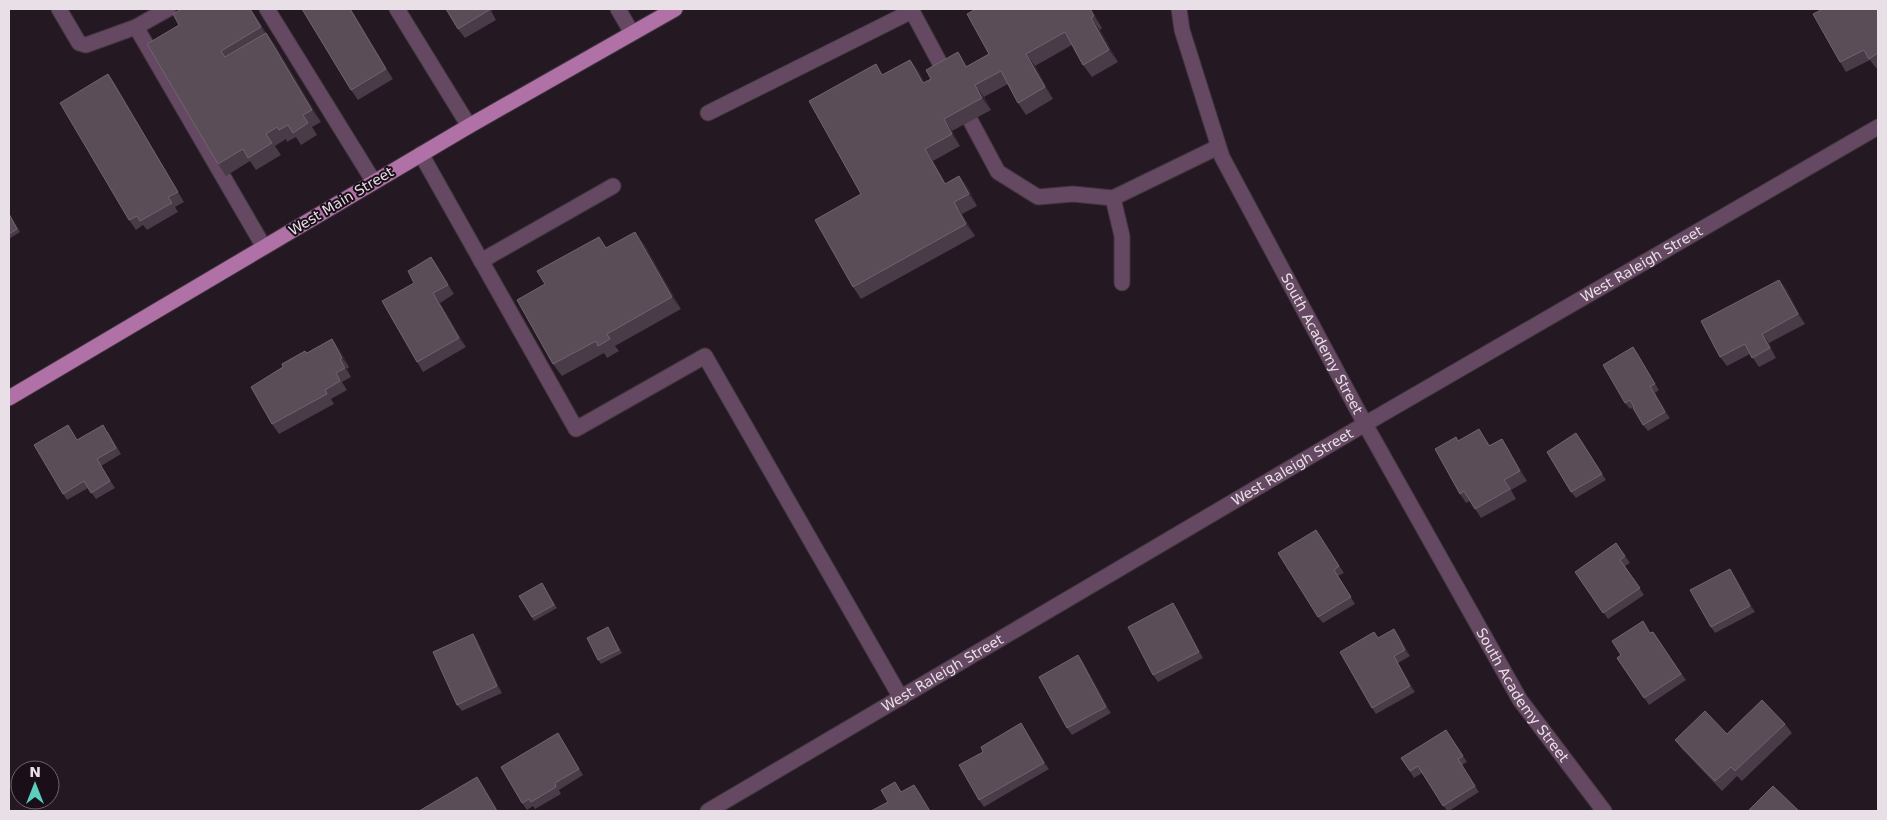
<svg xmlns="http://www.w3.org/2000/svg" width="1887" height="820" viewBox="0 0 1887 820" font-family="'DejaVu Sans',sans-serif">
<rect width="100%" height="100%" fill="#241822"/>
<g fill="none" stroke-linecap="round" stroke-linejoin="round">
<g stroke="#40343e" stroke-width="17">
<g id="minor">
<path d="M59 9 79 43 86 45 136 27"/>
<path d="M168 9 136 27 264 247"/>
<path d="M267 9 374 182"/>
<path d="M397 9 469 126"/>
<path d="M618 9 632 33"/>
<path id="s1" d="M1179 9 1182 30 1222 157 1365 424 1520 700 1604 811"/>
<path d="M961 103 998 172 1038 197 1073 194 1113 198 1122 236V283"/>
<path d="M708 113 912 11 949 80"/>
<path d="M421 154 576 429 705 356 901 698"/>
<path d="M1113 198 1218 147"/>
<path d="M481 261 613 186"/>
<path id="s2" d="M708 811 1365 424 1878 127"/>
</g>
</g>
<g stroke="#40343e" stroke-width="17">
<path id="major" d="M9 398 469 126 675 9"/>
</g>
<use href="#minor" stroke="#654861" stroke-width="15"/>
<use href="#major" stroke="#af71a6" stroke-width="15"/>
</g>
<path fill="#493b47" d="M251 9 266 33 275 45 321 122 312 127 317 135 301 145 296 137 287 142 286 139 275 146 281 155 256 170 250 161 226 176 218 164 179 25Z
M302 9H351L393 79 358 100 351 90Z
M446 9H495L491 11 496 20 465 38 458 29Z
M976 9H1091L1102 28 1100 30 1118 62 1092 77 1083 65 1072 45 1035 66 1053 99 1026 115 1018 103 1008 84 984 97 991 110 952 131 960 146 933 161 946 184 959 176 968 188 977 206 962 214 975 236 861 299 853 287 861 194 884 75 910 60 919 72 924 83 967 66 989 54Z
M1878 9V67L1876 68 1870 60 1846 72 1840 62Z
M108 74 115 84 184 202 175 207 178 212 147 230 143 225 136 230 129 220Z
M9 213 20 232 9 239Z
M644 244 681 309 615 346 619 351 607 358 604 353 562 376 553 364 607 247Z
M431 257 438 267 454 294 440 303 466 347 423 372 417 362 414 283Z
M1779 280 1786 289 1805 324 1769 343 1776 358 1759 367 1750 354 1727 366 1720 357Z
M332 339 339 349 349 367 347 369 351 377 342 382 347 390 331 399 334 404 279 434 272 424 307 353Z
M1633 347 1659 390 1655 393 1670 418 1648 431 1643 425 1634 407 1630 409 1625 403Z
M72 432 77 440 108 432 121 454 101 466 115 488 96 499 88 488 67 500 63 494Z
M1486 439 1490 445 1502 439 1508 448 1527 481 1511 490 1516 499 1481 518 1470 501 1466 503 1460 494 1458 441Z
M1581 440 1606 480 1576 498 1571 492Z
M1316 530 1344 573 1338 576 1355 604 1323 623 1318 617Z
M1616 543 1630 563 1625 566 1644 595 1608 619 1575 572Z
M1734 575 1755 612 1715 633 1711 627Z
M544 586 557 608 534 621 519 596Z
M1173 603 1178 610 1203 658 1158 682 1153 675Z
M1394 629 1399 636 1410 656 1398 663 1415 692 1376 714 1372 708 1374 632 1378 638Z
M610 630 622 653 601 664 598 660Z
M1653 632 1686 680 1649 705 1617 658Z
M473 634 477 640 502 693 462 711 457 705Z
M1078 655 1083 662 1111 713 1072 735 1067 728Z
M1021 723 1049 769 984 807 979 800 983 752Z
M1785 724 1792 733 1742 781 1737 776 1722 791 1682 749 1675 740 1727 734Z
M1446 730 1467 762 1462 765 1479 792 1449 811H1447L1422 773 1414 778 1401 758Z
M562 740 583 775 559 790 561 794 535 809 533 806 527 810 522 803Z"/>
<path fill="#332631" d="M250 9H251L269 39 261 27Z
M350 9H351L393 79 386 69Z
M1090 9H1091L1102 28 1094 16Z
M1091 18 1100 30 1118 62 1109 50Z
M266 33 275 45 321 122 312 110Z
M958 52 966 64 974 79 966 67Z
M1026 54 1035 66 1053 99 1045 87Z
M910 60 919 72 932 95 923 83Z
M108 74 115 84 184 202 178 192Z
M975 85 984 97 991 110 982 98Z
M944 119 952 131 960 146 952 134Z
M925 149 933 161 953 196 945 184Z
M959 176 968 188 977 206 969 194Z
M954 202 962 214 975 236 966 224Z
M635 232 644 244 681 309 672 297Z
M431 257 438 267 454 294 448 285Z
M1779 280 1786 289 1805 324 1798 314Z
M433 293 440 303 466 347 459 338Z
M1762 334 1769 343 1776 358 1770 348Z
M332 339 339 349 349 367 342 358Z
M1633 347 1638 353 1659 390 1655 384Z
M340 359 347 369 351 377 345 368Z
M1650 386 1655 393 1670 418 1665 412Z
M1479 429 1486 439 1495 455 1489 446Z
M1502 439 1508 448 1527 481 1520 471Z
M1730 569 1734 575 1755 612 1750 606Z
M1173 603 1178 610 1203 658 1199 652Z
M1394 629 1399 636 1410 656 1405 650Z
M473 634 477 640 502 693 497 686Z
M1078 655 1083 662 1111 713 1106 707Z
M1394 656 1398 663 1415 692 1410 686Z
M1021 723 1026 730 1049 769 1044 763Z
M477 777 484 787 498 811H497Z
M914 785 919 791 930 811Z"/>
<path fill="#5a4d58" stroke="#71646f" d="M181 9H250L261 27 221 51 225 57 266 33 312 110 303 115 308 123 293 133 288 125 279 130 277 127 266 134 272 143 248 158 243 149 218 164 147 44 179 25 173 14Z
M302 9H350L386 69 351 90Z
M446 9H489V10L458 29Z
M976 9H1090L1094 16 1091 18 1109 50 1083 65 1065 32 1026 54 1045 87 1018 103 1001 71 975 85 982 98 944 119 952 134 925 149 945 184 959 176 969 194 954 202 966 224 853 287 815 220 861 194 809 101 876 64 882 75 910 60 923 83 931 79 926 70 958 52 966 67 989 54 967 14Z
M1823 9H1878V53L1869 59 1864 50 1840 62 1813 14Z
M108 74 178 192 168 197 172 203 140 221 137 216 129 220 60 103Z
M9 214 17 229 9 234Z
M635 232 672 297 607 334 610 339 598 346 596 341 553 364 517 300 545 284 537 271 599 237 606 248Z
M431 257 448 285 433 293 459 338 417 362 382 301 414 283 408 271Z
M1779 280 1798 314 1762 334 1770 348 1752 358 1745 344 1720 357 1701 321Z
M332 339 342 358 340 359 345 368 336 373 340 381 325 390 327 394 272 424 251 387 283 367 282 364 305 351 307 353Z
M1633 347 1655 384 1650 386 1665 412 1643 425 1633 408 1634 407 1630 400 1625 403 1603 365Z
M68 425 77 440 103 425 116 448 97 459 110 481 91 493 84 481 63 494 34 445Z
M1479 429 1489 446 1502 439 1520 471 1504 480 1510 489 1475 509 1464 491 1460 494 1435 449 1456 437 1458 441Z
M1576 433 1602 474 1571 492 1547 452Z
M1316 530 1339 566 1334 570 1351 597 1318 617 1278 553Z
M1616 543 1625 556 1620 560 1640 588 1603 613 1575 572Z
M1730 569 1750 606 1711 627 1690 590Z
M542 583 554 605 532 617 519 596Z
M1173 603 1199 652 1153 675 1128 627Z
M1643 621 1650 633 1653 632 1681 674 1644 698 1617 658 1621 655 1612 641Z
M608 627 619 650 598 660 587 638Z
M1394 629 1405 650 1394 656 1410 686 1372 708 1340 652 1374 632 1378 638Z
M473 634 497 686 457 705 433 652Z
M1078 655 1106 707 1067 728 1039 677Z
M1762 700 1785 724 1735 771 1731 767 1715 781 1675 740 1705 711 1727 734Z
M1021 723 1044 763 979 800 959 765 983 752 981 747Z
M1446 730 1463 756 1458 759 1475 786 1443 806 1418 766 1410 771 1401 758Z
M558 733 579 769 555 783 556 787 531 802 529 799 522 803 501 767Z
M477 777 497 811H419Z
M895 782 901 792 914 785 930 811H871L888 802 881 790Z
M1773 786 1799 811H1748Z"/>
<g text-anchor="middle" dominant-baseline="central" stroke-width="4" stroke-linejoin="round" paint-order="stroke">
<g font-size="14" fill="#e9e0e7" stroke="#1a0f19">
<text transform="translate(341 201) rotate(-31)">West Main Street</text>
<text stroke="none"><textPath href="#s2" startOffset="1082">West Raleigh Street</textPath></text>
<text stroke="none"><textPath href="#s1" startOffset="366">South Academy Street</textPath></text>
<text stroke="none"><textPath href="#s2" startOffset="678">West Raleigh Street</textPath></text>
<text stroke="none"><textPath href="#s2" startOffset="272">West Raleigh Street</textPath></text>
<text stroke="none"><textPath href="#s1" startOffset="771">South Academy Street</textPath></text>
</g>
</g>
<rect width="1887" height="820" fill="none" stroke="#e9e0e7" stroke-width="20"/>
<g transform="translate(35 785)"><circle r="24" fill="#1a0f19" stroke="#6d636b"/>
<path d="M0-4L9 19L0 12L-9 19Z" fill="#5bcebc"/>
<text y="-8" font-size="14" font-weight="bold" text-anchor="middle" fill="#e9e0e7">N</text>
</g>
</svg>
